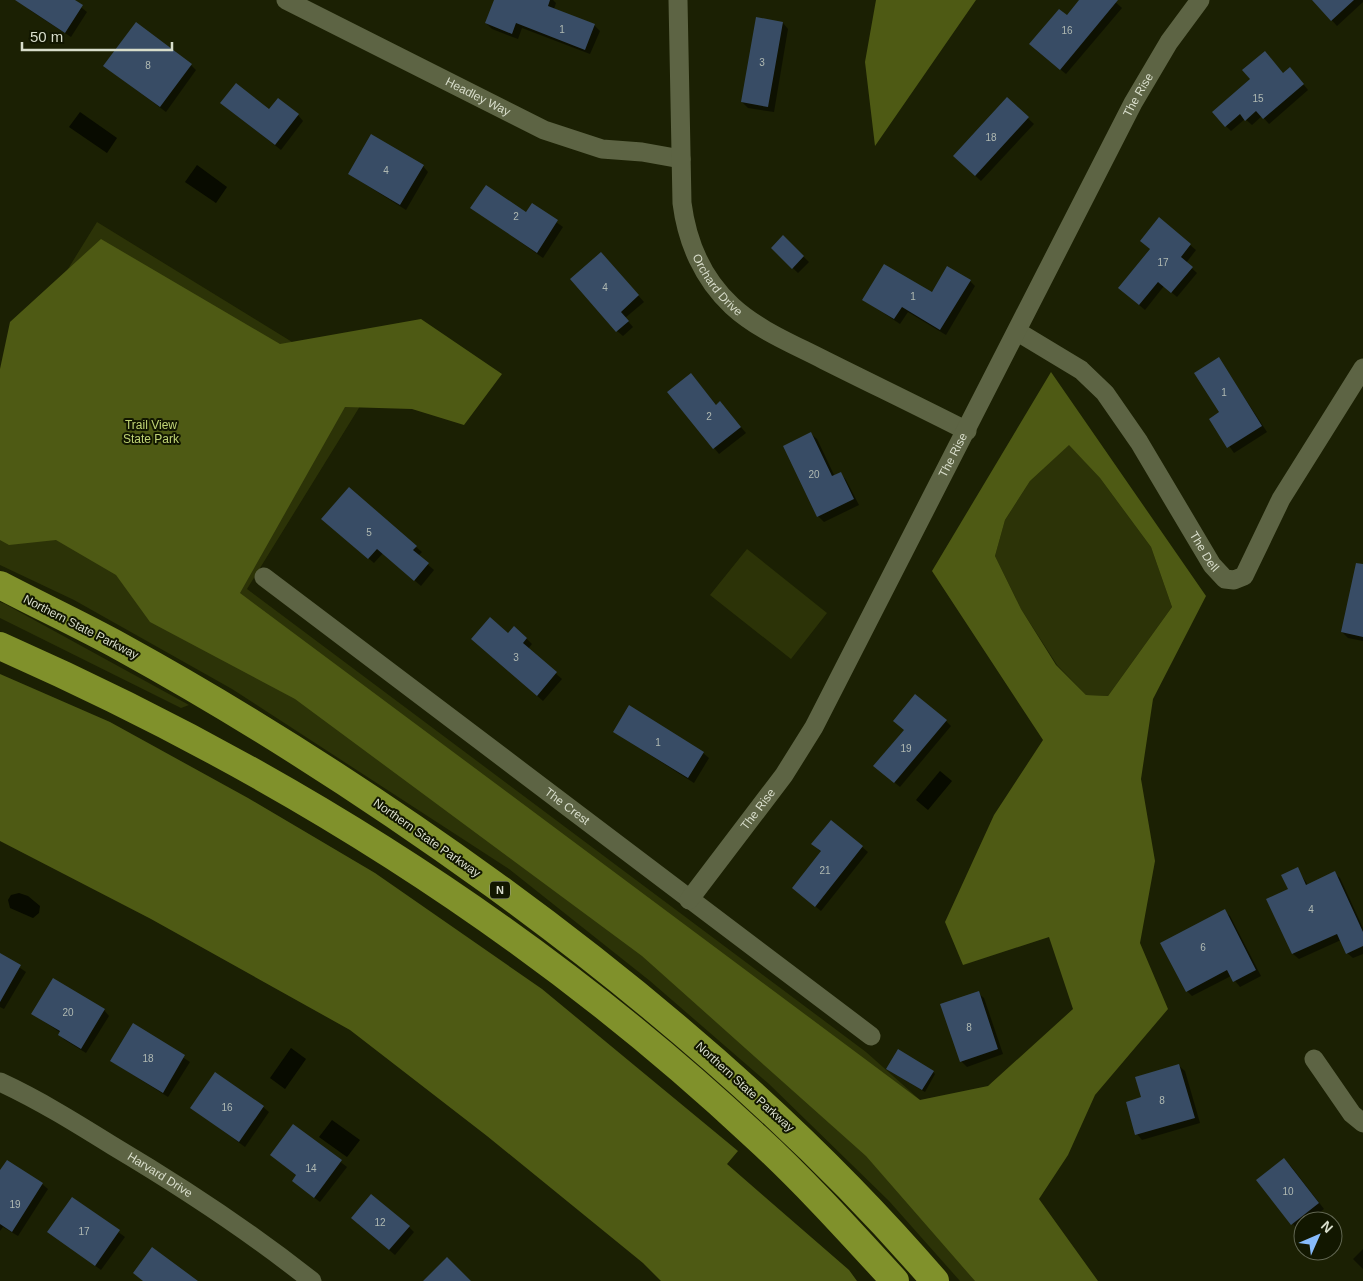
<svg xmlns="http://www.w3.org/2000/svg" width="1363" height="1281" viewBox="0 0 1363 1281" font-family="Arial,sans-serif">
<rect width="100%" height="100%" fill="#1b2003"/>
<path fill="#2c3307" d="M97 222 370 390 247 589 866 1052 920 1100 1058 1281H960L889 1201 769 1084 650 981 509 869 232 689 74 600 0 565V379Z
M1069 444 1100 478 1151 547 1172 607 1108 696 1086 695 1057 665 1021 609 995 556 1005 520 1030 481Z
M747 549 827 613 791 659 710 595Z
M0 602 5 604 189 705 181 708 0 618Z"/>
<path fill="#4e5a14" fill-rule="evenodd" d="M876 0H976L875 146 865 62Z
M101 239 280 344 421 319 502 374 464 425 412 409 345 407 240 593 920 1100 988 1086 1073 1009 1049 937 963 965 945 922 994 815 1043 740 932 571 1051 372 1206 596 1153 699 1141 779 1155 861 1140 943 1168 1009 1095 1095 1068 1155 1039 1199 1098 1281H975L866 1156 642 956 295 699 150 622 116 575 56 540 9 545 0 540V369L10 322ZM1069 445 1100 478 1151 547 1172 607 1108 696 1086 695 1056 665 1021 609 995 556 1005 520 1030 481Z
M0 674 110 722 248 798 375 873 542 989 738 1151 727 1164 849 1270 857 1281H661L643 1263 487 1136 350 1030 151 919 0 841Z"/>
<path fill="#080b00" d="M80 112 117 138 107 153 69 127Z
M197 165 227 187 216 203 185 182Z
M940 771 952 781 928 810 916 800Z
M19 893 28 896 40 906 39 913 33 918 10 908 8 900 11 895Z
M291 1048 306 1059 285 1089 270 1078Z
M332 1120 360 1140 347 1157 319 1137Z"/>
<path fill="#0007" d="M29 0H72L87 12 71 37 31 11 26 6Z
M495 0H553L556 3 554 9 594 25 600 31 590 54 522 28 518 39 492 29 486 23Z
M1081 0H1113L1122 8 1066 74 1036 50Z
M1314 0H1363V2L1337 26Z
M783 23 788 29 774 112 748 108 742 102Z
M191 65 196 70 166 112 111 71Z
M1284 74H1295L1308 90 1269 124 1262 116 1252 125 1245 119 1231 131 1226 126Z
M1007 99 1034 124 981 181 954 156Z
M227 108 270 111 298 115 303 121 281 150Z
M423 166 428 172 406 210 349 174Z
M532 205 563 227 543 258 472 208 526 214Z
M783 237 809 262 798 273 772 248Z
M1190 245 1196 250 1186 263 1197 273 1177 297 1164 286 1145 310 1125 293Z
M606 259 644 302 625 318 633 327 623 336 617 331Z
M970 281 975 286 946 335 908 312 900 324 864 300 932 294Z
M1219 359 1267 432 1234 453 1210 419 1221 412Z
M696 380 717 406 720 403 746 433 719 454 669 392Z
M811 434 817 439 835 477 841 474 846 480 859 505 824 522 818 516Z
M328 524 416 547 422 552 418 556 434 570 421 586 383 553 374 563Z
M1363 574V641L1348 638 1342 632Z
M508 635 526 638 532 644 528 649 562 679 543 701 478 644Z
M946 721 951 726 900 787 881 771 905 730Z
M614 732 703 753 709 758 694 783Z
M831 821 868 852 821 911 793 888 822 852 818 849Z
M1297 869 1308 885 1334 873 1340 878 1363 928V954L1353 958 1347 953 1341 940 1299 959 1293 954 1268 900 1290 890Z
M1224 911 1230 916 1261 976 1240 987 1231 976 1192 996 1187 991Z
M0 954 26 972 4 1009 0 1007Z
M978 993 984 998 1003 1054 967 1067 961 1061Z
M104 1010 109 1016 86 1053 65 1040 59 1035 61 1033 33 1014Z
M133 1025 190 1062 168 1097 111 1061Z
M1179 1066 1185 1071 1200 1123 1142 1140 1137 1134 1142 1098Z
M890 1071 933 1072 935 1074 925 1092Z
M263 1107 269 1112 245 1147 192 1108Z
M293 1125 347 1167 320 1202 299 1186 293 1181 297 1176 271 1155Z
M1290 1165 1324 1209 1308 1221H1303V1225L1298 1230 1258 1181Z
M0 1172 42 1184 48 1189 18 1236 3 1227 0 1231Z
M72 1198 125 1237 101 1270 49 1232Z
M358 1224 409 1227 414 1232 395 1255Z
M1363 1249V1269L1353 1259Z"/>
<path fill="#384c65" d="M15 0H75L83 5 65 33Z
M494 0H550L548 6 595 24 585 50 516 23 512 34 485 23Z
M1079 0H1118L1060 70 1029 44 1059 9 1067 15Z
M1312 0H1354L1331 21Z
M756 17 783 22 768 107 741 102Z
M136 22 192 64 160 107 103 66Z
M1265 51 1283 73 1290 67 1304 84 1263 119 1256 111 1245 121 1240 114 1225 127 1212 112 1250 79 1242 70Z
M236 83 269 109 278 98 299 114 275 145 220 103Z
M1007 97 1029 117 975 176 953 156Z
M371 134 424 165 400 205 348 174Z
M486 185 526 212 532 203 558 220 537 253 470 208Z
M1159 217 1191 244 1181 257 1193 267 1171 293 1158 282 1139 305 1118 288 1150 249 1140 241Z
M783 235 804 256 792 269 771 248Z
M601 252 639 295 621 312 629 321 616 332 570 279Z
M884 264 932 292 947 266 971 280 940 330 902 307 894 319 862 300Z
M1219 357 1262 426 1227 448 1209 419 1219 412 1194 373Z
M691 373 716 405 720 401 741 427 713 449 667 392Z
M811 432 832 476 841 472 854 499 817 517 783 446Z
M349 487 417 546 413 550 429 563 414 581 377 549 368 559 321 519Z
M1356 563 1363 564V637L1341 632Z
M490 617 508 633 514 626 527 638 523 643 557 672 537 696 471 639Z
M915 694 947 720 894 783 873 766 904 730 893 721Z
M629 705 704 752 688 778 613 732Z
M831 820 863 846 815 907 792 888 821 851 811 844Z
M1298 867 1306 885 1335 871 1363 932V946L1346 954 1337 934 1292 954 1266 899 1288 889 1281 875Z
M1225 909 1256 970 1233 982 1227 970 1186 992 1160 943Z
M0 953 21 965 0 1002Z
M53 978 105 1009 81 1049 58 1035 60 1031 31 1014Z
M979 991 998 1049 960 1062 940 1004Z
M133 1023 185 1055 163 1093 110 1061Z
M898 1049 934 1071 922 1090 886 1069Z
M1179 1064 1195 1118 1135 1135 1126 1102 1141 1097 1135 1077Z
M215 1072 264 1106 239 1142 190 1108Z
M293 1124 342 1160 314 1198 292 1181 296 1175 270 1155Z
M1284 1158 1319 1203 1291 1225 1256 1180Z
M7 1160 43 1183 12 1232 0 1224V1170Z
M371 1194 410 1226 389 1250 351 1218Z
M72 1197 120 1230 95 1266 47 1232Z
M152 1247 198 1281H143L133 1273Z
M447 1257 471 1281H423Z"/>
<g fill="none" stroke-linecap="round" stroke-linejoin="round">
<g stroke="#5d6444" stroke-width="19">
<path id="s1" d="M286 0 544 130 602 149 642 152 681 159"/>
<path id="s2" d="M678 0 682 203C687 242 703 279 732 306 758 330 793 344 824 360 872 384 920 407 967 431"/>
<path id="s3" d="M1018 332 1081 370 1105 393 1139 442 1212 565 1225 579 1234 580 1244 576 1281 499 1363 368"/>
<path id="s4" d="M264 577 871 1036"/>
<path id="s5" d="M689 900 784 775 814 727 1133 103 1169 42 1200 0"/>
<path d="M1314 1059 1352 1114 1363 1123"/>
<path id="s6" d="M0 1082C39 1100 76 1123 113 1146 182 1187 249 1231 312 1281"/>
</g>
<path stroke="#80912b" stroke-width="28" d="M0 585C40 606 81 625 121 647 250 718 374 798 493 884 654 1001 805 1130 935 1281
M0 646C276 768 535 930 756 1137 805 1182 850 1232 895 1281"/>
</g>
<g text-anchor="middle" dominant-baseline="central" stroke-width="4" stroke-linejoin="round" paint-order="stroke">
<g font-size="10" fill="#b0b9b2">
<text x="562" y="29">1</text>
<text x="1067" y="30">16</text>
<text x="762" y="62">3</text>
<text x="148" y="65">8</text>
<text x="1258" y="98">15</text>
<text x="991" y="137">18</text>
<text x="386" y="170">4</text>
<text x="516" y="216">2</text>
<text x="1163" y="262">17</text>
<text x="605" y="287">4</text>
<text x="913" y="296">1</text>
<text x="1224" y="392">1</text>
<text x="709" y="416">2</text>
<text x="814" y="474">20</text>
<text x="369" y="532">5</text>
<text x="516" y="657">3</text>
<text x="658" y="742">1</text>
<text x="906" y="748">19</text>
<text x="825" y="870">21</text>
<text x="1311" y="909">4</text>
<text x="1203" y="947">6</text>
<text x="68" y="1012">20</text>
<text x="969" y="1027">8</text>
<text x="148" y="1058">18</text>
<text x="1162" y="1100">8</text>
<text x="227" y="1107">16</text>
<text x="311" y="1168">14</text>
<text x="1288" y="1191">10</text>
<text x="15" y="1204">19</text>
<text x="380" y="1222">12</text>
<text x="84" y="1231">17</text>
</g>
<rect fill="#121700" stroke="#9da28e" stroke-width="1" x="490" y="881.5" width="20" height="17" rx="4"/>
<g font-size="11" font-weight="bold" fill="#d8ddcb">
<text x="500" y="890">N</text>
</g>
<g font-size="12" fill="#d8ddcb" stroke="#121700">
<text stroke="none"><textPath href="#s5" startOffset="924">The Rise</textPath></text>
<text stroke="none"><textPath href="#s1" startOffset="215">Headley Way</textPath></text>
<text stroke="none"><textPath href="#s2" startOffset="294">Orchard Drive</textPath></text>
<text stroke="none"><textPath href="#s5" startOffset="519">The Rise</textPath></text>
<text stroke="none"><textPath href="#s3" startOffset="294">The Dell</textPath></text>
<text transform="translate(81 627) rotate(27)">Northern State Parkway</text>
<text stroke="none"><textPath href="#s4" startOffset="380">The Crest</textPath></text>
<text stroke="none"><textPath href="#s5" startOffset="114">The Rise</textPath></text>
<text transform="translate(427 838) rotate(35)">Northern State Parkway</text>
<text transform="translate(745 1087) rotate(42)">Northern State Parkway</text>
<text stroke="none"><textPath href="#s6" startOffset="185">Harvard Drive</textPath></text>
</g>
<g font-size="12" fill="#c0d475" stroke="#121700">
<text x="151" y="425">Trail View<tspan x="151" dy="14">State Park</tspan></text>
</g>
</g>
<g transform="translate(1318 1236) rotate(45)"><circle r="24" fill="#121700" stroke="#616651"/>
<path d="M0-4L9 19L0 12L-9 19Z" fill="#87bbfb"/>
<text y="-8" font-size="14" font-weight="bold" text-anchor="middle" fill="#d8ddcb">N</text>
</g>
<path d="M22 42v8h150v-8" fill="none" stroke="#d8ddcb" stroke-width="2.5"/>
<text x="30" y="42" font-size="15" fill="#d8ddcb" stroke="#121700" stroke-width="4" paint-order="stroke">50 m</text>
</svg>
